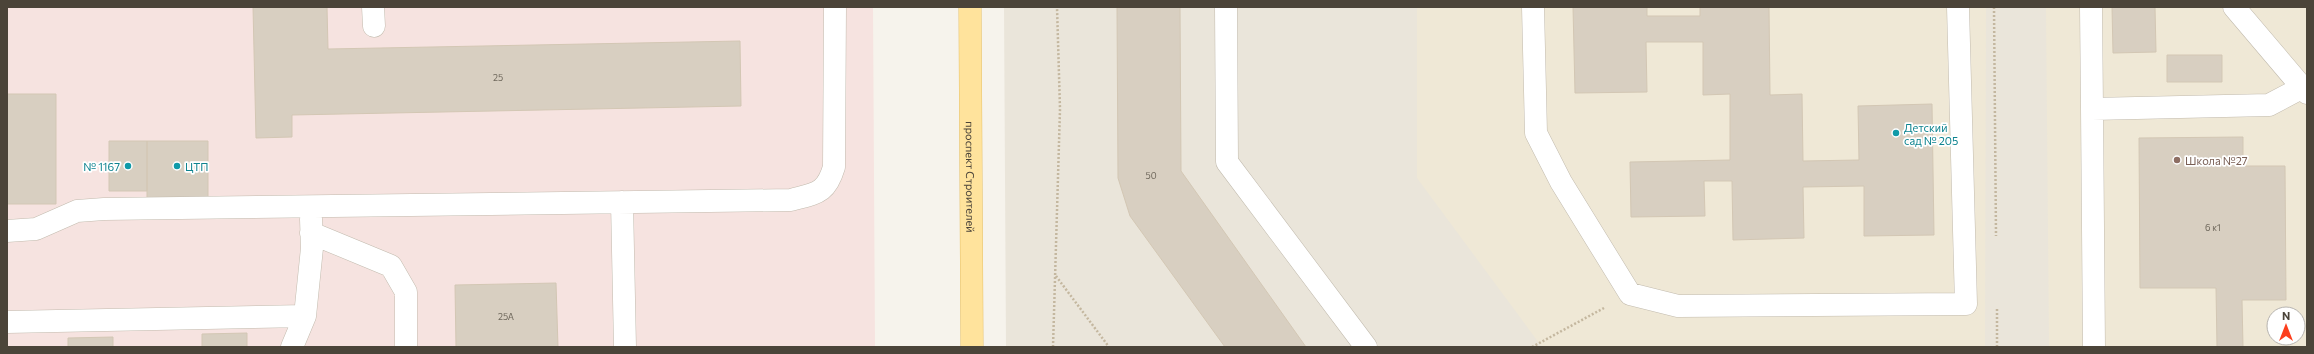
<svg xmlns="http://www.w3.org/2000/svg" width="2314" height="354" viewBox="0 0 2314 354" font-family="Commissioner,sans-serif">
<rect width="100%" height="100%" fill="#f6f3ec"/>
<path fill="#eae5da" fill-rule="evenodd" d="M1004 7H2307V347H1006ZM2274 314H2298V338H2274Z"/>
<path fill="#efe8d6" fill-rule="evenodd" d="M1417 7H1986L1985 347H1542L1417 178Z
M2046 7H2307V347H2049ZM2274 314H2298V338H2274Z"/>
<path fill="#f6e3e0" d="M7 7H873L875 347H7Z"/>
<path fill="#d8cfc1" stroke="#d3c7b4" d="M253 7H327L328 49 740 41 741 106 292 115V137L256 138Z
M1117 7H1180L1181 171 1306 347H1225L1130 216 1118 178Z
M1573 7H1647V16H1700V7H1769L1770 95 1802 94 1803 161 1859 160 1858 106 1932 104 1934 235 1864 236V186L1803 187 1804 238 1733 240 1732 181H1704L1705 216 1631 217 1630 162 1730 160V94L1703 95V42H1646L1647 92 1575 93Z
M2112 7H2155L2156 52 2113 53Z
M2167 55H2222V82H2167Z
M7 94H56V204H7Z
M2243 137V166H2285L2286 300H2242L2243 347H2217L2216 288H2140L2139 138Z
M109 141H147V191H109Z
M147 141H208V203H147Z
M556 283 558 347H456L455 285Z
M247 333V347H202V334Z
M113 337V347H68V338Z"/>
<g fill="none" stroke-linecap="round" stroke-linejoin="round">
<g stroke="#c2bbae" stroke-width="23">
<path id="minor" d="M373 7 374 26
M1226 7 1227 162 1366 347
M1533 7 1536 133 1561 182 1630 294 1678 306 1966 304 1958 7
M2091 7 2092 109
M2234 7 2307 93
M622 202 625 347
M7 231 36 229 77 211 104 209 791 200C816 193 826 194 834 167L835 7
M311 233 391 266 406 292V347
M7 322 305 316
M292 347 305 316 312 248 311 219
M2094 347 2092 109 2269 105 2303 87"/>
</g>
<g stroke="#e6c16a" stroke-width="23">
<g id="major">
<path id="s1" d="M970 7 972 347"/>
</g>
</g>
<path stroke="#c4b79f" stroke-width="2.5" stroke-dasharray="2 2" stroke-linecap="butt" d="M1994 7 1996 236
M1056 276 1109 347
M1997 309V347
M1053 347 1060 109 1057 7
M1532 347 1604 308"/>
<use href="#minor" stroke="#fff" stroke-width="22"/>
<use href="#major" stroke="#ffe39c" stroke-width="22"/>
</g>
<g fill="#0f9aa8" stroke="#fff" stroke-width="1.5">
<circle cx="1896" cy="133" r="4"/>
<circle cx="128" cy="166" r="4"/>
<circle cx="177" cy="166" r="4"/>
</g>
<circle fill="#8d6e63" stroke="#fff" stroke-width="1.5" cx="2177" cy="160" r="4"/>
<g text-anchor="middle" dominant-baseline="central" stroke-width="3.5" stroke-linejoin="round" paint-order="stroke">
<g font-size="9" fill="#6e675b">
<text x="498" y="77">25</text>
<text x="1151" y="175">50</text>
<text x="2213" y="227">6 к1</text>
<text x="506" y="316">25А</text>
</g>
<g font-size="11" fill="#0d838f" stroke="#fff" text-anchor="start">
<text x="1904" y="127">Детский<tspan x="1904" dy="13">сад № 205</tspan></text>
<text x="120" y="166" text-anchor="end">№ 1167</text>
<text x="185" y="166">ЦТП</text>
</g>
<g font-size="11" fill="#785e54" stroke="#fff" text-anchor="start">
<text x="2185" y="160">Школа №27</text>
</g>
<g font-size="11" fill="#4b4439" stroke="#fff">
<text stroke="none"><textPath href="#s1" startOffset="170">проспект Строителей</textPath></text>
</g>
</g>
<rect width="2314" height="354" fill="none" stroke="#4b4439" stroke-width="16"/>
<g transform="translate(2286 326)"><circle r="19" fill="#ffffff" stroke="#b7b4b0"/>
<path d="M0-3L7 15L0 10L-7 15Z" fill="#fc3f1d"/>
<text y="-6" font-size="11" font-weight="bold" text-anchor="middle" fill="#4b4439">N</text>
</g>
</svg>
